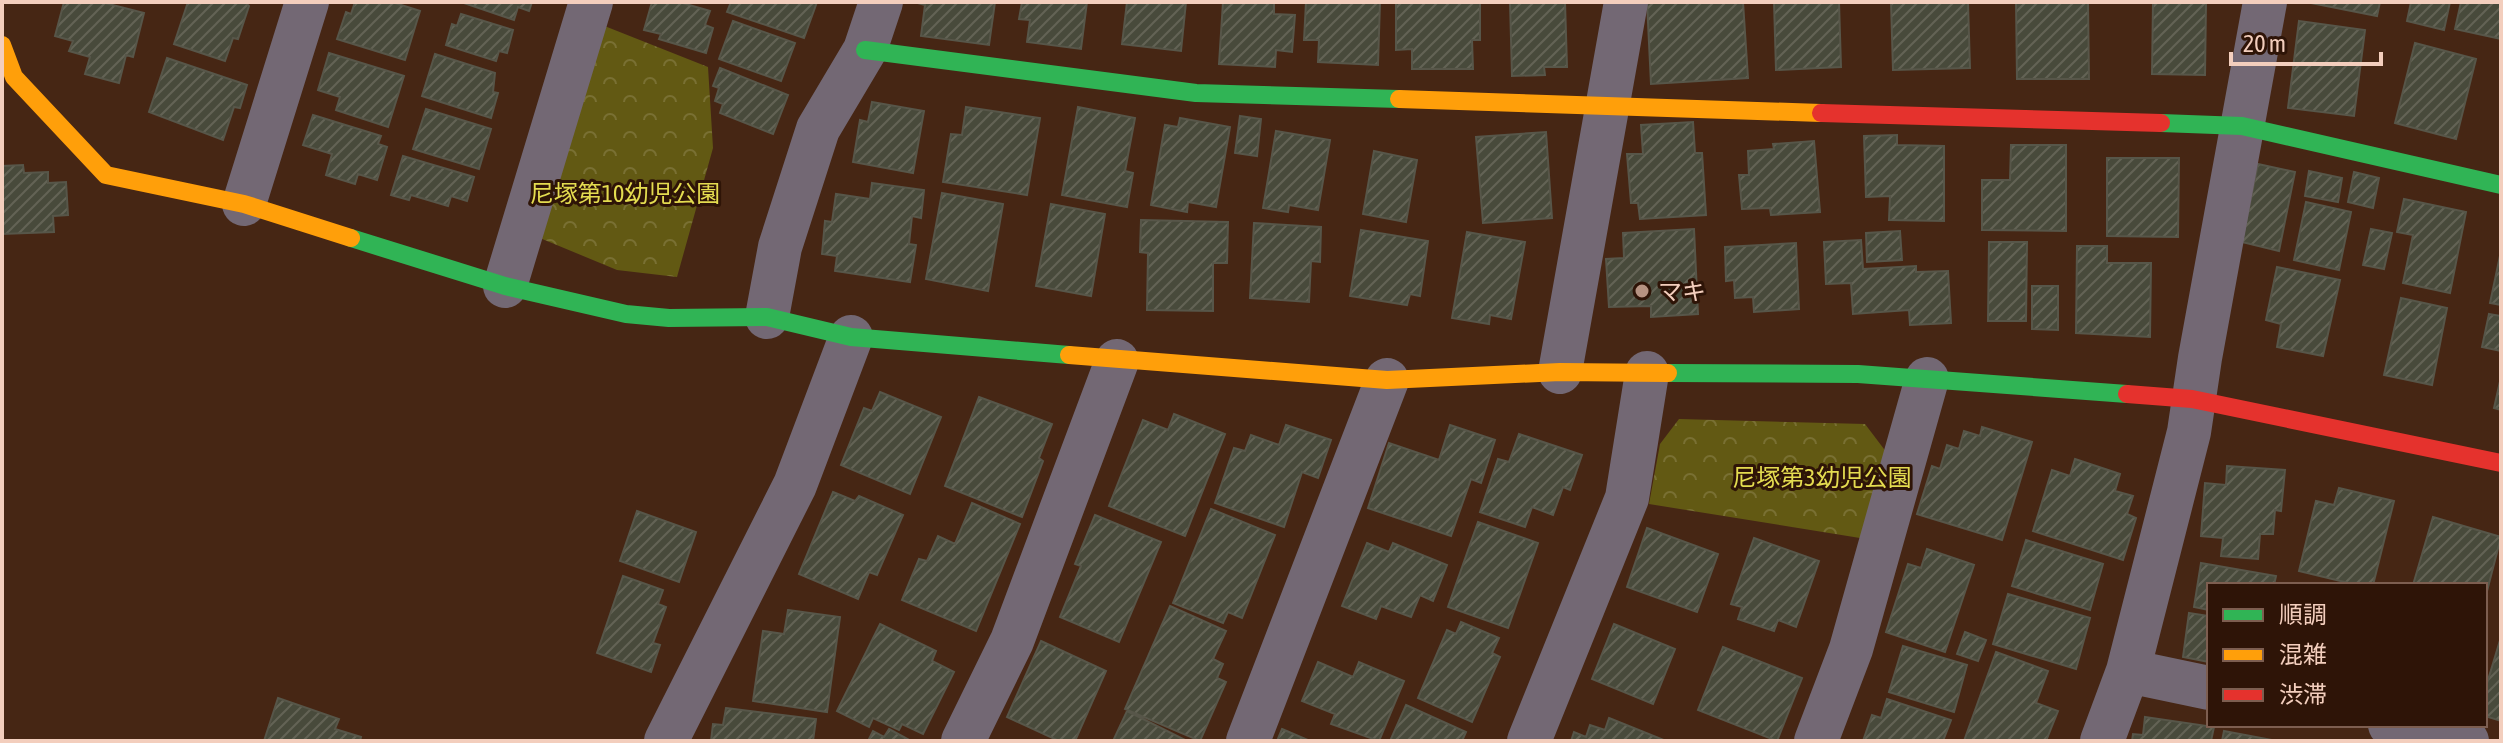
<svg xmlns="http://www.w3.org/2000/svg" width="2503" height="743" viewBox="0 0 2503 743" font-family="'Asap Condensed','Noto Sans JP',sans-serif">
<defs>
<pattern id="park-crowns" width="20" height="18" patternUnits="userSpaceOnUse" patternTransform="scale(2)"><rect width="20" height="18" fill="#625913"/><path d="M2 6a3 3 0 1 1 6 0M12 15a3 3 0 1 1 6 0" fill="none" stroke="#797033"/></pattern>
<pattern id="building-hatch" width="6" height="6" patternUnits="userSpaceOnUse" patternTransform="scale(2)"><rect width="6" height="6" fill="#484a3b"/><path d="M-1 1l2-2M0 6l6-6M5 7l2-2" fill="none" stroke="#636355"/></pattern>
</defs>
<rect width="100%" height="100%" fill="#462614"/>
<path fill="url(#park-crowns)" d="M602 25 708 67 713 148 677 277 617 270 535 236Z
M1679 419 1865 424 1887 453 1860 538 1649 504 1660 444Z"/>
<path fill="url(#building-hatch)" stroke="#575649" stroke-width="2" d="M64 2H101L144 13 133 57 126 55 119 83 85 74 90 57 69 51 73 41 55 36Z
M188 2H245L249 6 238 39 233 38 225 61 174 44Z
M355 2H392L420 11 405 60 337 39 346 12 351 14Z
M461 2H532L529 11 518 7 514 20Z
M652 2H679L710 11 705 25 713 28 706 53 659 39 661 34 644 30Z
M731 2H817L804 38 727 12Z
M914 2H995L989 45 921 36 925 5Z
M1022 2H1087L1081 49 1027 42 1030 20 1019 19Z
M1127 2H1186L1181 51 1122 44Z
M1223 2H1274V14L1295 15 1292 52 1276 50 1275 67 1219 64Z
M1306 2H1380L1378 65 1318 62 1319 40H1304Z
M1396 2H1480V40H1472L1473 69H1412V49L1396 50Z
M1510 2H1565L1567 67H1544L1545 75 1512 76Z
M1647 2H1743L1748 78 1651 84Z
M1774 2H1839L1841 67 1776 70Z
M1891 2H1968L1970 68 1893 70Z
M2016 2H2088L2089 79H2017Z
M2153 2 2206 3 2205 75 2152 74Z
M2306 2H2380L2377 16Z
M2411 2H2450L2444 30 2407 21Z
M2461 2H2501V39L2455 29Z
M461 14 513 30 507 53 499 51 496 61 446 45 452 24 457 26Z
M733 21 795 43 781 81 719 59Z
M2299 21 2365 30 2354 116 2288 108Z
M2415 43 2476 59 2456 139 2395 123Z
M329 53 404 76 388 127 336 110 340 97 318 90Z
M435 54 495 73 493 92 498 93 491 118 422 96Z
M167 58 247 85 240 108 234 107 223 140 149 112Z
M720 68 788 95 773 134 720 113 723 104 715 101 719 88 713 86Z
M872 102 924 111 913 173 853 162 860 120 868 122Z
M966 107 1040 118 1027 195 943 182 951 134 962 135Z
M1078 107 1135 118 1125 171 1133 173 1127 207 1062 195Z
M426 109 491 129 479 169 413 149Z
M313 115 381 136 378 144 387 147 377 180 358 174 355 184 326 175 332 154 303 145Z
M1240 116 1261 119 1257 156 1235 153Z
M1180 118 1230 127 1216 207 1188 202 1187 212 1151 205 1165 125 1178 127Z
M1693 122 1695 153H1702L1706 215 1640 219 1638 203H1631L1627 154H1643L1641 125Z
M1276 131 1330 140 1318 210 1289 205 1288 212 1263 208Z
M1546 132 1552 218 1483 223 1476 137Z
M1897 135V145L1944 146V221L1889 220 1890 196 1866 197 1864 136Z
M1814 141 1820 212 1771 215 1770 208 1742 209 1739 175H1749L1748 151 1774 149 1773 144Z
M2011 145H2066V231L1982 230V180H2010Z
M1374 151 1417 160 1406 222 1363 214Z
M403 156 474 177 467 201 451 196 448 206 411 195 409 200 391 195Z
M2107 158H2179L2178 237 2107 236Z
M2258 164 2295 172 2279 251 2242 242Z
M23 165 24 173 48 172V183L66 182 68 215 53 216 54 232 2 234V166Z
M2309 171 2342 178 2338 202 2305 196Z
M2354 172 2379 178 2373 208 2348 202Z
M872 183 924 190 921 218 912 216 909 244 916 245 910 282 835 271 837 256 822 254 825 221 832 222 836 194 870 199Z
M942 193 1003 204 988 291 926 279Z
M2404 199 2466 212 2450 293 2403 283 2413 235 2397 232Z
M2306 202 2351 212 2339 270 2294 260Z
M1051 204 1105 214 1091 296 1036 286Z
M1141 220 1228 222 1227 263H1213V311L1147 310 1148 253 1140 252Z
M1254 223 1321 227 1320 262 1311 261 1309 302 1250 298Z
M1694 229 1698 314 1651 317V306L1609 307 1606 259 1624 258 1623 233Z
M2371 229 2392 233 2384 269 2363 265Z
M1361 230 1428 241 1420 296 1410 294 1407 305 1350 296Z
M1900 231 1902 260 1867 262 1866 233Z
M1467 232 1525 242 1511 319 1490 315 1489 324 1452 318Z
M1861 240 1863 269 1916 266V272L1948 271 1951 323 1910 325 1909 310 1853 314 1851 283 1826 284 1824 242Z
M1989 242H2027L2026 321H1988Z
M1796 243 1799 309 1754 312 1753 297 1735 298 1734 280 1726 281 1725 247Z
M2077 246H2107V263H2151L2150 337 2076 333Z
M2501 251V305L2490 303Z
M2277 267 2340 280 2323 356 2277 347 2281 324 2266 320Z
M2032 286H2058V330L2032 329Z
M2401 298 2447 308 2432 385 2384 375Z
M2489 314 2501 316V351L2482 347Z
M2501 377V410L2494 408Z
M880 392 941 417 910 494 841 465 864 408 872 411Z
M979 397 1052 424 1039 458 1043 461 1022 517 945 486Z
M1174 414 1225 434 1185 536 1109 506 1143 420 1168 430Z
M1286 425 1331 440 1318 478 1302 472 1284 527 1215 503 1234 448 1245 451 1251 435 1279 445Z
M1450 425 1495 440 1481 483 1471 479 1451 536 1368 508 1389 443 1439 460Z
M1982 427 2032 442 2002 540 1917 514 1932 466 1940 469 1947 445 1959 449 1964 431 1980 436Z
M1519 434 1582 455 1570 490 1563 487 1553 515 1532 507 1525 527 1480 512 1498 459 1509 462Z
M2075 459 2120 474 2115 491 2133 496 2127 514 2136 518 2123 560 2033 531 2052 470 2070 476Z
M2227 466 2285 470 2281 511 2275 510 2273 534H2260L2258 559 2221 556 2223 538 2201 536 2205 483 2226 485Z
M2339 488 2394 501 2373 585H2357L2299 571 2316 501 2334 505Z
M833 492 855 501 859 496 903 515 877 575 869 572 858 599 799 574Z
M972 503 1020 524 976 631 902 600 919 559 927 561 938 536 955 544Z
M1211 509 1275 535 1242 618 1228 612 1223 623 1173 603Z
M637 511 696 532 679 582 620 561Z
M1095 515 1161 542 1119 642 1060 617 1081 566 1075 564Z
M2433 517 2501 537 2485 599V585H2413Z
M1478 522 1538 543 1508 628 1448 607Z
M1647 528 1718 554 1697 612 1627 587Z
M1754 538 1819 561 1796 627 1778 620 1774 631 1738 619 1742 607 1731 604Z
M2026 540 2103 564 2090 610 2012 586Z
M1367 543 1389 552 1393 543 1447 565 1433 601 1420 595 1411 617 1381 606 1376 619 1342 606Z
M1927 549 1974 565 1945 652 1886 632 1908 564 1921 568Z
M2201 563 2276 576 2274 585H2209V610L2194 607Z
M623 576 663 590 658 604 666 607 653 643 660 645 651 672 597 653Z
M2008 594 2090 618 2076 669 1993 644Z
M1170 606 1226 631 1213 659 1223 664 1217 678 1226 682 1200 741 1125 709Z
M788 610 840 617 827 712 753 701 763 631 784 634Z
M2189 613 2209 616V662L2183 657Z
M1461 622 1499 638 1492 653 1500 657 1472 722 1418 698 1447 630 1456 634Z
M880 624 936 651 932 661 954 672 923 734 902 724 899 730 873 718 869 727 837 711Z
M1614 624 1675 649 1653 704 1592 679Z
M1965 632 1986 640 1978 661 1957 654Z
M2501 637V721L2485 716V690Z
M1041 641 1106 671 1075 741H1059L1007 717Z
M1903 646 1967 665 1954 712 1889 692Z
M1723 647 1802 678 1777 741 1698 710Z
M1996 652 2048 671 2036 703 2058 711 2046 741H1964Z
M1318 662 1353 677 1359 662 1404 681 1379 741 1331 724 1335 714 1302 701Z
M278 698 339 719 335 729 361 737 360 741H264Z
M1887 699 1951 720 1943 741H1863L1872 715 1881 718Z
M1406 705 1466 732 1462 741H1390Z
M726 708 816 719 813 741H711L713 724 723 725Z
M1127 711 1187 741H1113Z
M2145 717 2214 727 2211 741H2132L2133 734 2143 735Z
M1609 718 1666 741H1571L1574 732 1586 737 1590 725 1605 730Z
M889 729 911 741H868L873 731 884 737Z
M1282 729 1310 741H1277Z
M2224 731 2277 741H2222Z"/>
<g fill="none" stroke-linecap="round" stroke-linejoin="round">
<path stroke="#736874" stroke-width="44" d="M244 204 307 2
M505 286 591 2
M767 317 780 247 818 129 865 50 881 2
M1560 372 1626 2
M2128 671 2209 688
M2390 725 2467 741
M666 741 795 485 851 337
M963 741 1012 641 1117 361
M1248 741 1387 380
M1529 741 1627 498 1647 373
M1816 741 1851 649 1927 379
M2102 741 2128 671 2189 432 2200 358 2265 2"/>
<path stroke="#30b455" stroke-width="18" d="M865 50 1196 93 1399 99
M2161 123 2242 126 2501 185
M351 238 505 286 626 314 669 318 767 317 851 337 1069 355
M1668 373 1858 374 2127 394"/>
<path stroke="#ff9f0a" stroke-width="18" d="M2 45 14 77 106 175 244 204 351 238
M1399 99 1821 113
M1069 355 1387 380 1560 372 1668 373"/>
<path stroke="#e5322d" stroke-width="18" d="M1821 113 2161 123
M2127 394 2192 399 2501 463"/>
</g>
<circle fill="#b69382" stroke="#2e1407" stroke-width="3" cx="1642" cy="291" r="8"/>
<g text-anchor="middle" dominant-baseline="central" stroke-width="6" stroke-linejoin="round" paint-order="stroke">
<g font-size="24" fill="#e4dc50" stroke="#2e1407">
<text x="625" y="193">尼塚第10幼児公園</text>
<text x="1822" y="477">尼塚第3幼児公園</text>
</g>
<g font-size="24" fill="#f3cebd" stroke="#2e1407" text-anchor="start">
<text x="1658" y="291">マキ</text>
</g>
</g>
<rect width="2503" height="743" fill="none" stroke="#f3cebd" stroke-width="8"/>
<rect x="2207" y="583" width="280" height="144" fill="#2e1407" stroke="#7d5e50" stroke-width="2"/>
<rect x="2223" y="609" width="40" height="12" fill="#30b455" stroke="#7d5e50" stroke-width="2"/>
<text x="2279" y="623" font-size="24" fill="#f3cebd">順調</text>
<rect x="2223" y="649" width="40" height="12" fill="#ff9f0a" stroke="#7d5e50" stroke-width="2"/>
<text x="2279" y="663" font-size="24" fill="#f3cebd">混雑</text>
<rect x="2223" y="689" width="40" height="12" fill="#e5322d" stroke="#7d5e50" stroke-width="2"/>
<text x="2279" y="703" font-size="24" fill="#f3cebd">渋滞</text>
<path d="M2231 52v12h150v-12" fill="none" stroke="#f3cebd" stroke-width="4"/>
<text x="2243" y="52" font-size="24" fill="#f3cebd" stroke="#2e1407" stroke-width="6" paint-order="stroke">20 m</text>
</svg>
